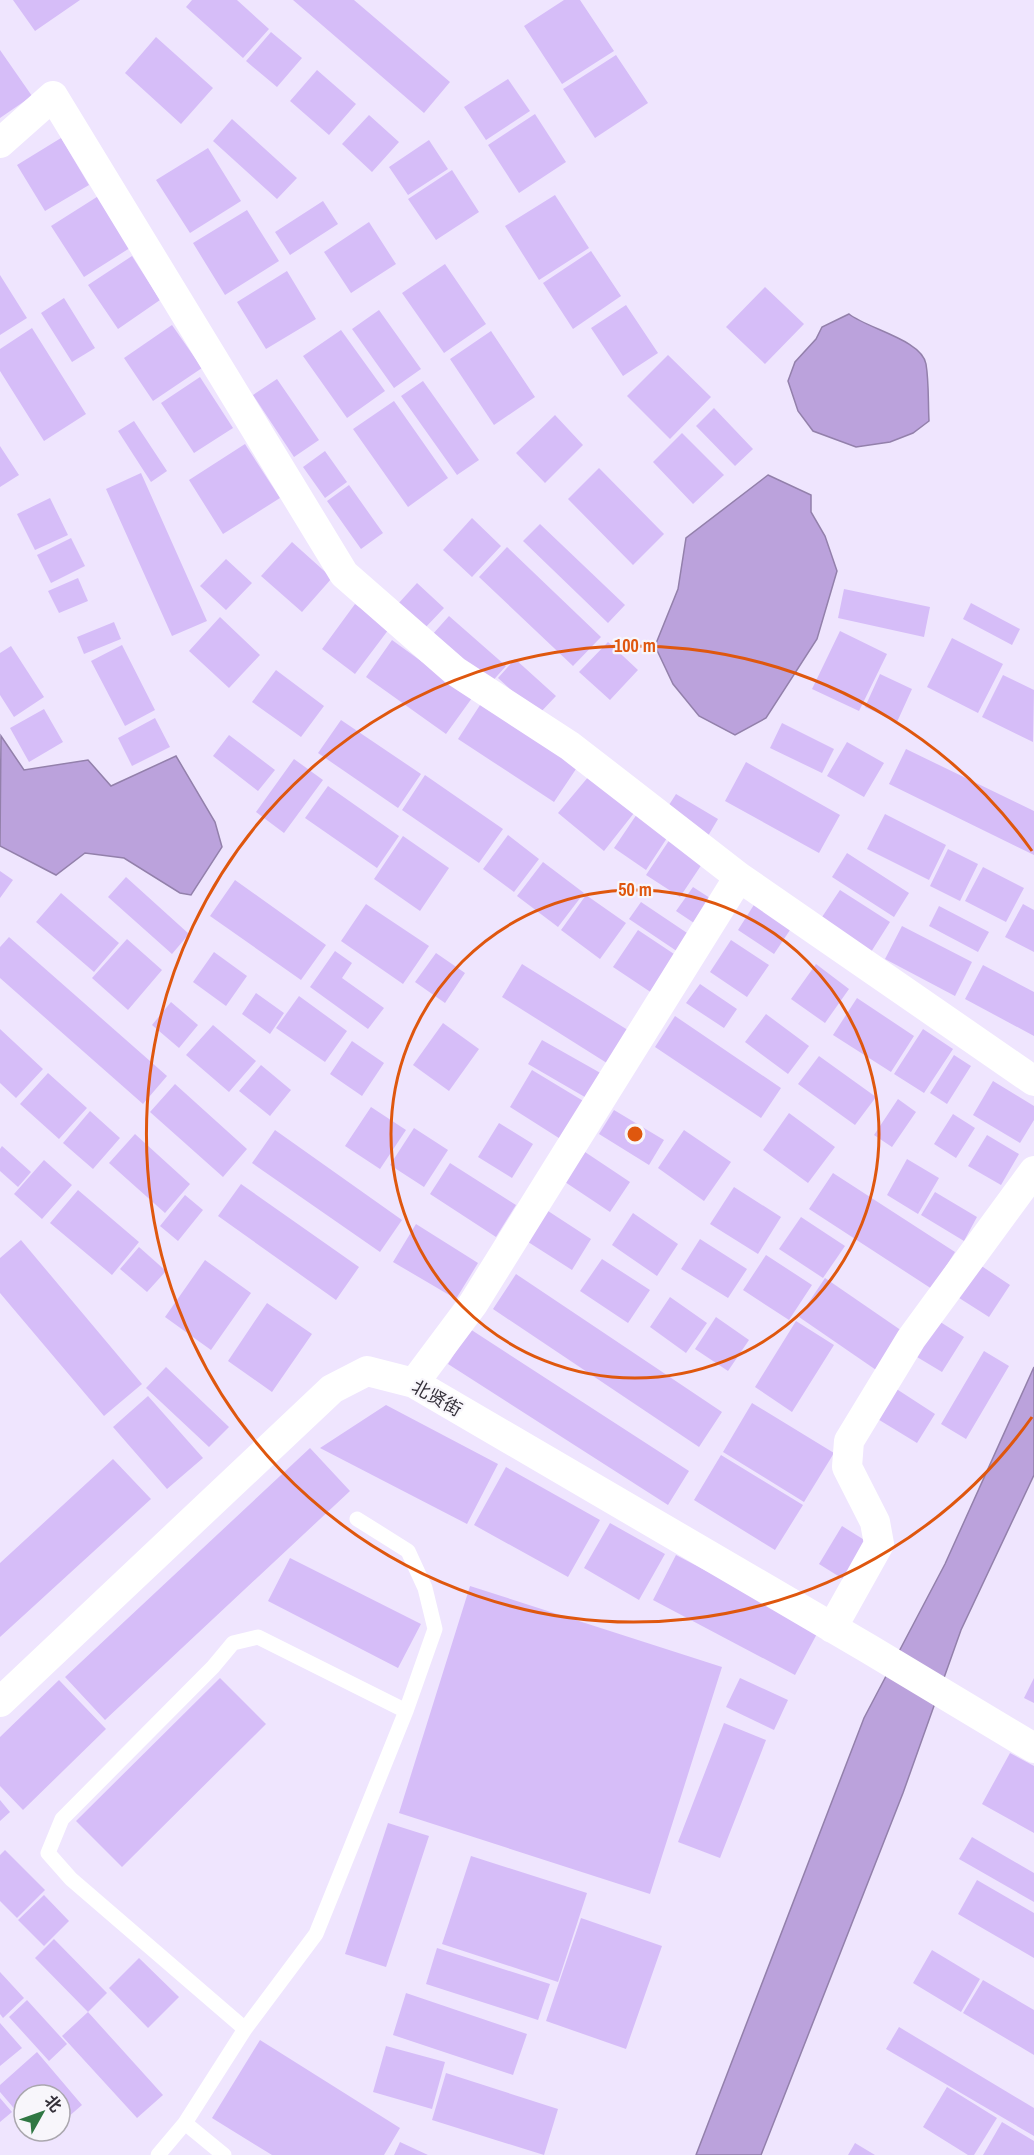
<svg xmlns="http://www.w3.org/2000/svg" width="1034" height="2155" viewBox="0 0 1034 2155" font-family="'Archivo Narrow','Noto Sans SC',sans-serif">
<rect width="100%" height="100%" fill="#efe5fe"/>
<path fill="#bba2dc" stroke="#9380ab" stroke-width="1.5" d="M849 314C868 329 922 340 926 364 929 382 928 402 929 421L913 433 890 442 856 447 813 431 798 411 788 381 795 362 816 339 822 327Z
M768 475 811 495V512L825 536 837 571 817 639 766 718 735 735 699 716 673 684 655 646 678 589 686 538Z
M1 736 24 770 88 760 111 786 176 756 215 822 222 847 191 895 180 893 124 858 85 853 56 875 0 846Z
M1034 1367V1475L961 1630 903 1793 761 2155H696L864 1718 945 1564Z"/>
<path fill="#d6bdf8" d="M13 0H80L35 31Z
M192 0H237L269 29 243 58 186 7Z
M293 0H354L450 82 424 113Z
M564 0H580L614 51 562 84 524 26Z
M271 32 302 58 277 87 246 61Z
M156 37 213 88 181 124 125 73Z
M0 50 32 96 0 118Z
M616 55 648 103 595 138 563 89Z
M317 70 356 104 329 135 290 101Z
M508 79 530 111 486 140 464 107Z
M535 114 566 162 519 193 488 145Z
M369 115 399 142 372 172 342 144Z
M232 119 297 178 277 199 213 141Z
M61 138 89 185 45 211 17 165Z
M429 140 448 169 408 195 389 167Z
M208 148 241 201 190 233 156 180Z
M452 170 479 212 436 240 408 199Z
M100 195 133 246 84 277 51 226Z
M555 195 589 248 539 280 505 226Z
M323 201 338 224 290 255 275 232Z
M247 210 279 261 225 295 193 243Z
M369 222 396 264 351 293 324 252Z
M591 251 621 296 573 329 543 283Z
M132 256 160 300 118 329 88 285Z
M445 264 486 324 444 353 402 293Z
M287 271 316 319 266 349 237 302Z
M0 275 27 318 0 335Z
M765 287 804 324 765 364 726 327Z
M64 298 95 348 72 362 41 313Z
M626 305 658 353 623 376 591 328Z
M379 310 421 369 394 388 352 329Z
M172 325 202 368 153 401 124 358Z
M32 328 86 414 44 441 0 371V349Z
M341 330 385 391 347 418 303 356Z
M491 331 535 397 494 425 450 359Z
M668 355 711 397 670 439 627 396Z
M200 377 233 428 194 453 161 403Z
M277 379 319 440 294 457 253 395Z
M423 381 479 460 457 475 401 396Z
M394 401 448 478 408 507 353 429Z
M714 408 753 449 735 466 696 426Z
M555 415 583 445 545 483 516 453Z
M134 421 167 471 151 482 118 431Z
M682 433 724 475 693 504 653 462Z
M245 444 280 498 223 534 189 480Z
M0 446 19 475 0 487Z
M325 451 347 482 325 498 303 467Z
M599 468 664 534 633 565 568 499Z
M141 473 207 621 172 636 106 489Z
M349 485 383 533 361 549 327 501Z
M50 498 68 535 35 550 17 514Z
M472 518 501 546 472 577 443 550Z
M540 524 625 605 608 623 523 541Z
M71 538 85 566 51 583 37 555Z
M292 542 332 578 302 612 261 576Z
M507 547 601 637 573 666 479 577Z
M226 559 252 583 226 610 200 586Z
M78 578 88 601 59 613 48 591Z
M417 583 444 608 424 629 397 605Z
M844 589 930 607 924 637 838 618Z
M971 603 1020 629 1012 645 963 619Z
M355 604 389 629 355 674 322 649Z
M449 616 506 666 489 685 432 635Z
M220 617 260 655 229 688 189 651Z
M114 622 121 639 84 654 77 637Z
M840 631 887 654 859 711 812 689Z
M952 638 1003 664 978 713 927 687Z
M392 640 472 698 446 734 366 677Z
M608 642 638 670 610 700 579 672Z
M122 645 155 710 125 726 91 661Z
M11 646 44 697 14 717 0 695V653Z
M515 659 556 696 538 715 498 678Z
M276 670 324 706 301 737 252 702Z
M880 674 912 689 897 722 865 707Z
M1003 675 1034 690 1033 742 982 717Z
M482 702 578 766 554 802 458 739Z
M44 709 63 742 29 762 10 728Z
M155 718 170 747 132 766 118 738Z
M341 720 421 774 398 808 318 753Z
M782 723 834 749 822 773 770 748Z
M229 735 275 770 258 791 213 756Z
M847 742 884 763 864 797 827 776Z
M906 749 1034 811V855L889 784Z
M294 759 323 780 284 833 256 812Z
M746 762 840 815 819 853 725 801Z
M425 775 503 829 479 863 402 810Z
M589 776 634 813 604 851 558 813Z
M328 786 399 836 377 868 305 818Z
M676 794 718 819 705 841 662 816Z
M637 814 669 835 646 870 614 848Z
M885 814 946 845 929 880 867 849Z
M508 835 539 859 514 892 483 869Z
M403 836 449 868 420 911 374 879Z
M670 839 704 861 680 897 646 875Z
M948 849 978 864 960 901 930 886Z
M847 853 909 893 894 917 832 877Z
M543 862 584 893 558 927 517 896Z
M983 867 1024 888 1006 922 965 901Z
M0 871 13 880 0 898Z
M126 877 189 934 172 954 108 897Z
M235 880 326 945 301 980 210 916Z
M693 887 713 900 697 925 676 911Z
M840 890 890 922 871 952 820 920Z
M61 893 119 943 94 972 36 922Z
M586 895 626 923 600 959 561 930Z
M757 900 794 924 774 954 738 930Z
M641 902 699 941 687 958 629 919Z
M366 904 429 946 403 984 341 941Z
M1023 904 1034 910V952L1005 937Z
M939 906 989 932 978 952 929 926Z
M902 926 972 962 955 996 885 959Z
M638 930 680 958 655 995 613 967Z
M9 937 167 1076 143 1104 0 978V947Z
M127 939 162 970 128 1010 92 978Z
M731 940 769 965 747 997 710 972Z
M335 951 352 963 342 978 384 1008 368 1029 310 987Z
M214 952 247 976 226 1006 193 982Z
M436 953 465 973 445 1003 415 982Z
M522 964 631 1032 610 1065 502 997Z
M816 964 849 989 825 1023 791 999Z
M983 965 1034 992V1036L965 999Z
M700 984 737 1009 724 1028 686 1003Z
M256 993 284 1013 270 1034 242 1014Z
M299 996 347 1031 325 1062 276 1028Z
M857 998 914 1036 891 1072 833 1035Z
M171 1002 198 1025 179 1048 152 1025Z
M766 1014 809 1046 788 1074 745 1042Z
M675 1016 781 1088 761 1118 655 1047Z
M443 1023 479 1049 449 1091 413 1065Z
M213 1025 256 1061 229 1092 186 1055Z
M0 1029 43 1069 16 1098 0 1083Z
M923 1029 953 1049 924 1093 894 1074Z
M542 1040 604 1075 590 1100 528 1064Z
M352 1041 384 1063 362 1096 330 1074Z
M954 1055 971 1066 947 1104 930 1093Z
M819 1056 876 1097 855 1125 798 1084Z
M261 1065 291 1090 270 1116 239 1091Z
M532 1070 585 1102 562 1140 510 1107Z
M48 1073 87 1108 59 1139 20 1104Z
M993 1081 1034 1106V1120L1020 1143 973 1115Z
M175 1084 247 1149 223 1177 150 1112Z
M898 1099 916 1112 892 1147 874 1135Z
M371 1107 406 1130 380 1169 345 1146Z
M614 1110 664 1140 649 1165 599 1134Z
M90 1111 120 1138 93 1169 63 1143Z
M789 1113 835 1147 808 1183 763 1150Z
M953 1114 975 1128 956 1158 934 1144Z
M499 1123 533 1144 512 1178 478 1157Z
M414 1128 448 1150 424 1187 390 1165Z
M275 1130 402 1220 380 1252 252 1163Z
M684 1130 731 1162 704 1201 658 1168Z
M135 1134 190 1184 165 1213 109 1163Z
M987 1135 1019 1154 1001 1185 968 1166Z
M2 1146 31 1172 18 1187 0 1171V1149Z
M585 1152 630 1182 610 1212 565 1182Z
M907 1159 939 1178 918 1214 887 1195Z
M44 1160 72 1185 42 1219 14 1194Z
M450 1163 516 1205 496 1237 430 1194Z
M833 1173 955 1252 932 1289 809 1209Z
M241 1184 359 1267 336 1300 218 1216Z
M734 1187 781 1217 758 1254 710 1224Z
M78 1190 139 1242 112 1275 50 1223Z
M935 1192 977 1217 964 1241 921 1215Z
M185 1195 203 1210 178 1241 160 1226Z
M545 1209 591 1239 572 1270 525 1240Z
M633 1213 678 1244 657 1276 612 1245Z
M801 1217 845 1246 823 1278 779 1249Z
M416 1224 478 1263 456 1299 393 1262Z
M700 1239 747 1269 728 1298 681 1269Z
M21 1240 142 1384 104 1416 0 1293V1258Z
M139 1247 166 1271 147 1292 120 1269Z
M766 1255 812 1285 789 1320 743 1290Z
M602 1259 650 1290 628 1323 580 1291Z
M205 1260 251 1293 211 1350 165 1317Z
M977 1263 1010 1285 989 1317 956 1296Z
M516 1274 722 1412 699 1447 493 1309Z
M825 1278 905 1333 879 1372 799 1317Z
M670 1297 707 1323 686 1353 650 1327Z
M267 1303 312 1334 272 1392 228 1361Z
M716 1317 749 1340 728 1371 695 1349Z
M934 1318 964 1337 942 1372 912 1354Z
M796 1321 834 1345 792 1412 755 1387Z
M470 1329 689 1471 668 1505 448 1364Z
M984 1351 1009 1366 966 1439 941 1424Z
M166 1367 229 1427 209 1447 146 1388Z
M895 1388 935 1414 917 1443 876 1418Z
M148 1396 203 1458 167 1489 113 1427Z
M752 1403 834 1453 804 1502 723 1452Z
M386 1405 498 1464 467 1524 320 1448Z
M310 1448 350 1491 105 1720 65 1677Z
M721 1455 803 1505 775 1550 694 1500Z
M113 1459 151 1499 0 1637V1563Z
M506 1467 600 1520 568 1577 474 1525Z
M610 1523 665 1554 639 1600 584 1568Z
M842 1526 866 1541 843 1579 819 1564Z
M676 1555 819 1630 795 1675 653 1600Z
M290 1558 421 1624 398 1668 268 1601Z
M470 1586 722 1667 650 1894 399 1813Z
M220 1678 266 1724 122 1867 76 1821Z
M740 1678 788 1700 774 1730 726 1707Z
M1034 1678V1703L1024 1698Z
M59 1680 106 1729 23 1810 0 1786V1737Z
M724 1723 766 1740 720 1858 678 1842Z
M1010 1753 1034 1766V1833L982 1804Z
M0 1800 10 1812 0 1821Z
M388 1823 429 1836 386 1967 345 1954Z
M972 1837 1034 1873V1902L959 1859Z
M5 1850 45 1890 17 1918 0 1901V1855Z
M471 1856 587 1893 558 1982 442 1944Z
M977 1880 1034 1913V1958L958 1914Z
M44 1895 69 1921 44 1946 18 1920Z
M581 1918 662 1946 626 2049 546 2021Z
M54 1939 107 1993 88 2012 35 1958Z
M437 1948 550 1984 538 2020 426 1984Z
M932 1950 980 1979 961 2012 913 1983Z
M139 1958 179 1997 148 2028 109 1988Z
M0 1972 24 1998 3 2018 0 2014Z
M983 1980 1034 2010V2055L963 2013Z
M406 1993 527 2034 513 2075 393 2035Z
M27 2000 67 2044 49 2061 9 2017Z
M88 2012 163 2095 137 2118 62 2036Z
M0 2023 22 2048 0 2066Z
M899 2027 1034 2108V2136L886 2049Z
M260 2040 400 2128 384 2155H272L212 2118Z
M386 2046 445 2062 432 2109 373 2092Z
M37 2052 82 2105 60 2124V2095H24V2120L0 2092V2085Z
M446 2073 558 2109 544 2155 432 2120Z
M947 2087 997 2118 974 2155H968L923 2127Z
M0 2098 12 2112 0 2122Z
M1002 2122 1034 2141V2155H983Z
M34 2131H52L41 2140Z
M400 2142 428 2155H394Z
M855 2143 875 2155H848Z"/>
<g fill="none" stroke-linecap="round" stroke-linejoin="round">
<path stroke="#fff" stroke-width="15" d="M245 2029 71 1879 48 1853 62 1819 213 1667 233 1643 258 1637 406 1711
M185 2123 224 2155
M158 2155 185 2123 245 2029 316 1934 406 1711 435 1629 425 1588 408 1551 357 1519"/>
<path stroke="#fff" stroke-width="30" d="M0 143 53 96 344 574 455 671 570 746 739 877 1034 1081
M414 1383 473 1304 739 877
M832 1628 879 1544 875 1522 847 1467 849 1441 911 1339 1034 1171
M0 1702 332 1389 367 1371 414 1383 869 1649 1034 1748"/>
</g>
<g fill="none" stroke="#df570e" stroke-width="3">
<circle cx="635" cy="1134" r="244"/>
<path d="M1032 1417A488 488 0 1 1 1032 851"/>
</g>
<g text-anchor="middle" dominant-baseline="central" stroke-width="4.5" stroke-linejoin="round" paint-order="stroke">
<g font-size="18" fill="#35313a" stroke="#f8f6fb">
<text transform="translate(437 1398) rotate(29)">北贤街</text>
</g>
</g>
<circle cx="635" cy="1134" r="9" fill="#df570e" stroke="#f8f6fb" stroke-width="3"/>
<g font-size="18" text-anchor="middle" font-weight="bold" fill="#df570e" stroke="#f8f6fb" stroke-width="4.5" stroke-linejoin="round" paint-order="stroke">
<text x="635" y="652">100 m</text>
<text x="635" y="896">50 m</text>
</g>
<g transform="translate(42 2113) rotate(50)"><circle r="28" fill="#f8f6fb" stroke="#aaa7ae" stroke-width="1.5"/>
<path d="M0-4.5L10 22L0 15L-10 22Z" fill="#307743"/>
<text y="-9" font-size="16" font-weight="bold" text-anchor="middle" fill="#35313a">北</text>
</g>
</svg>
